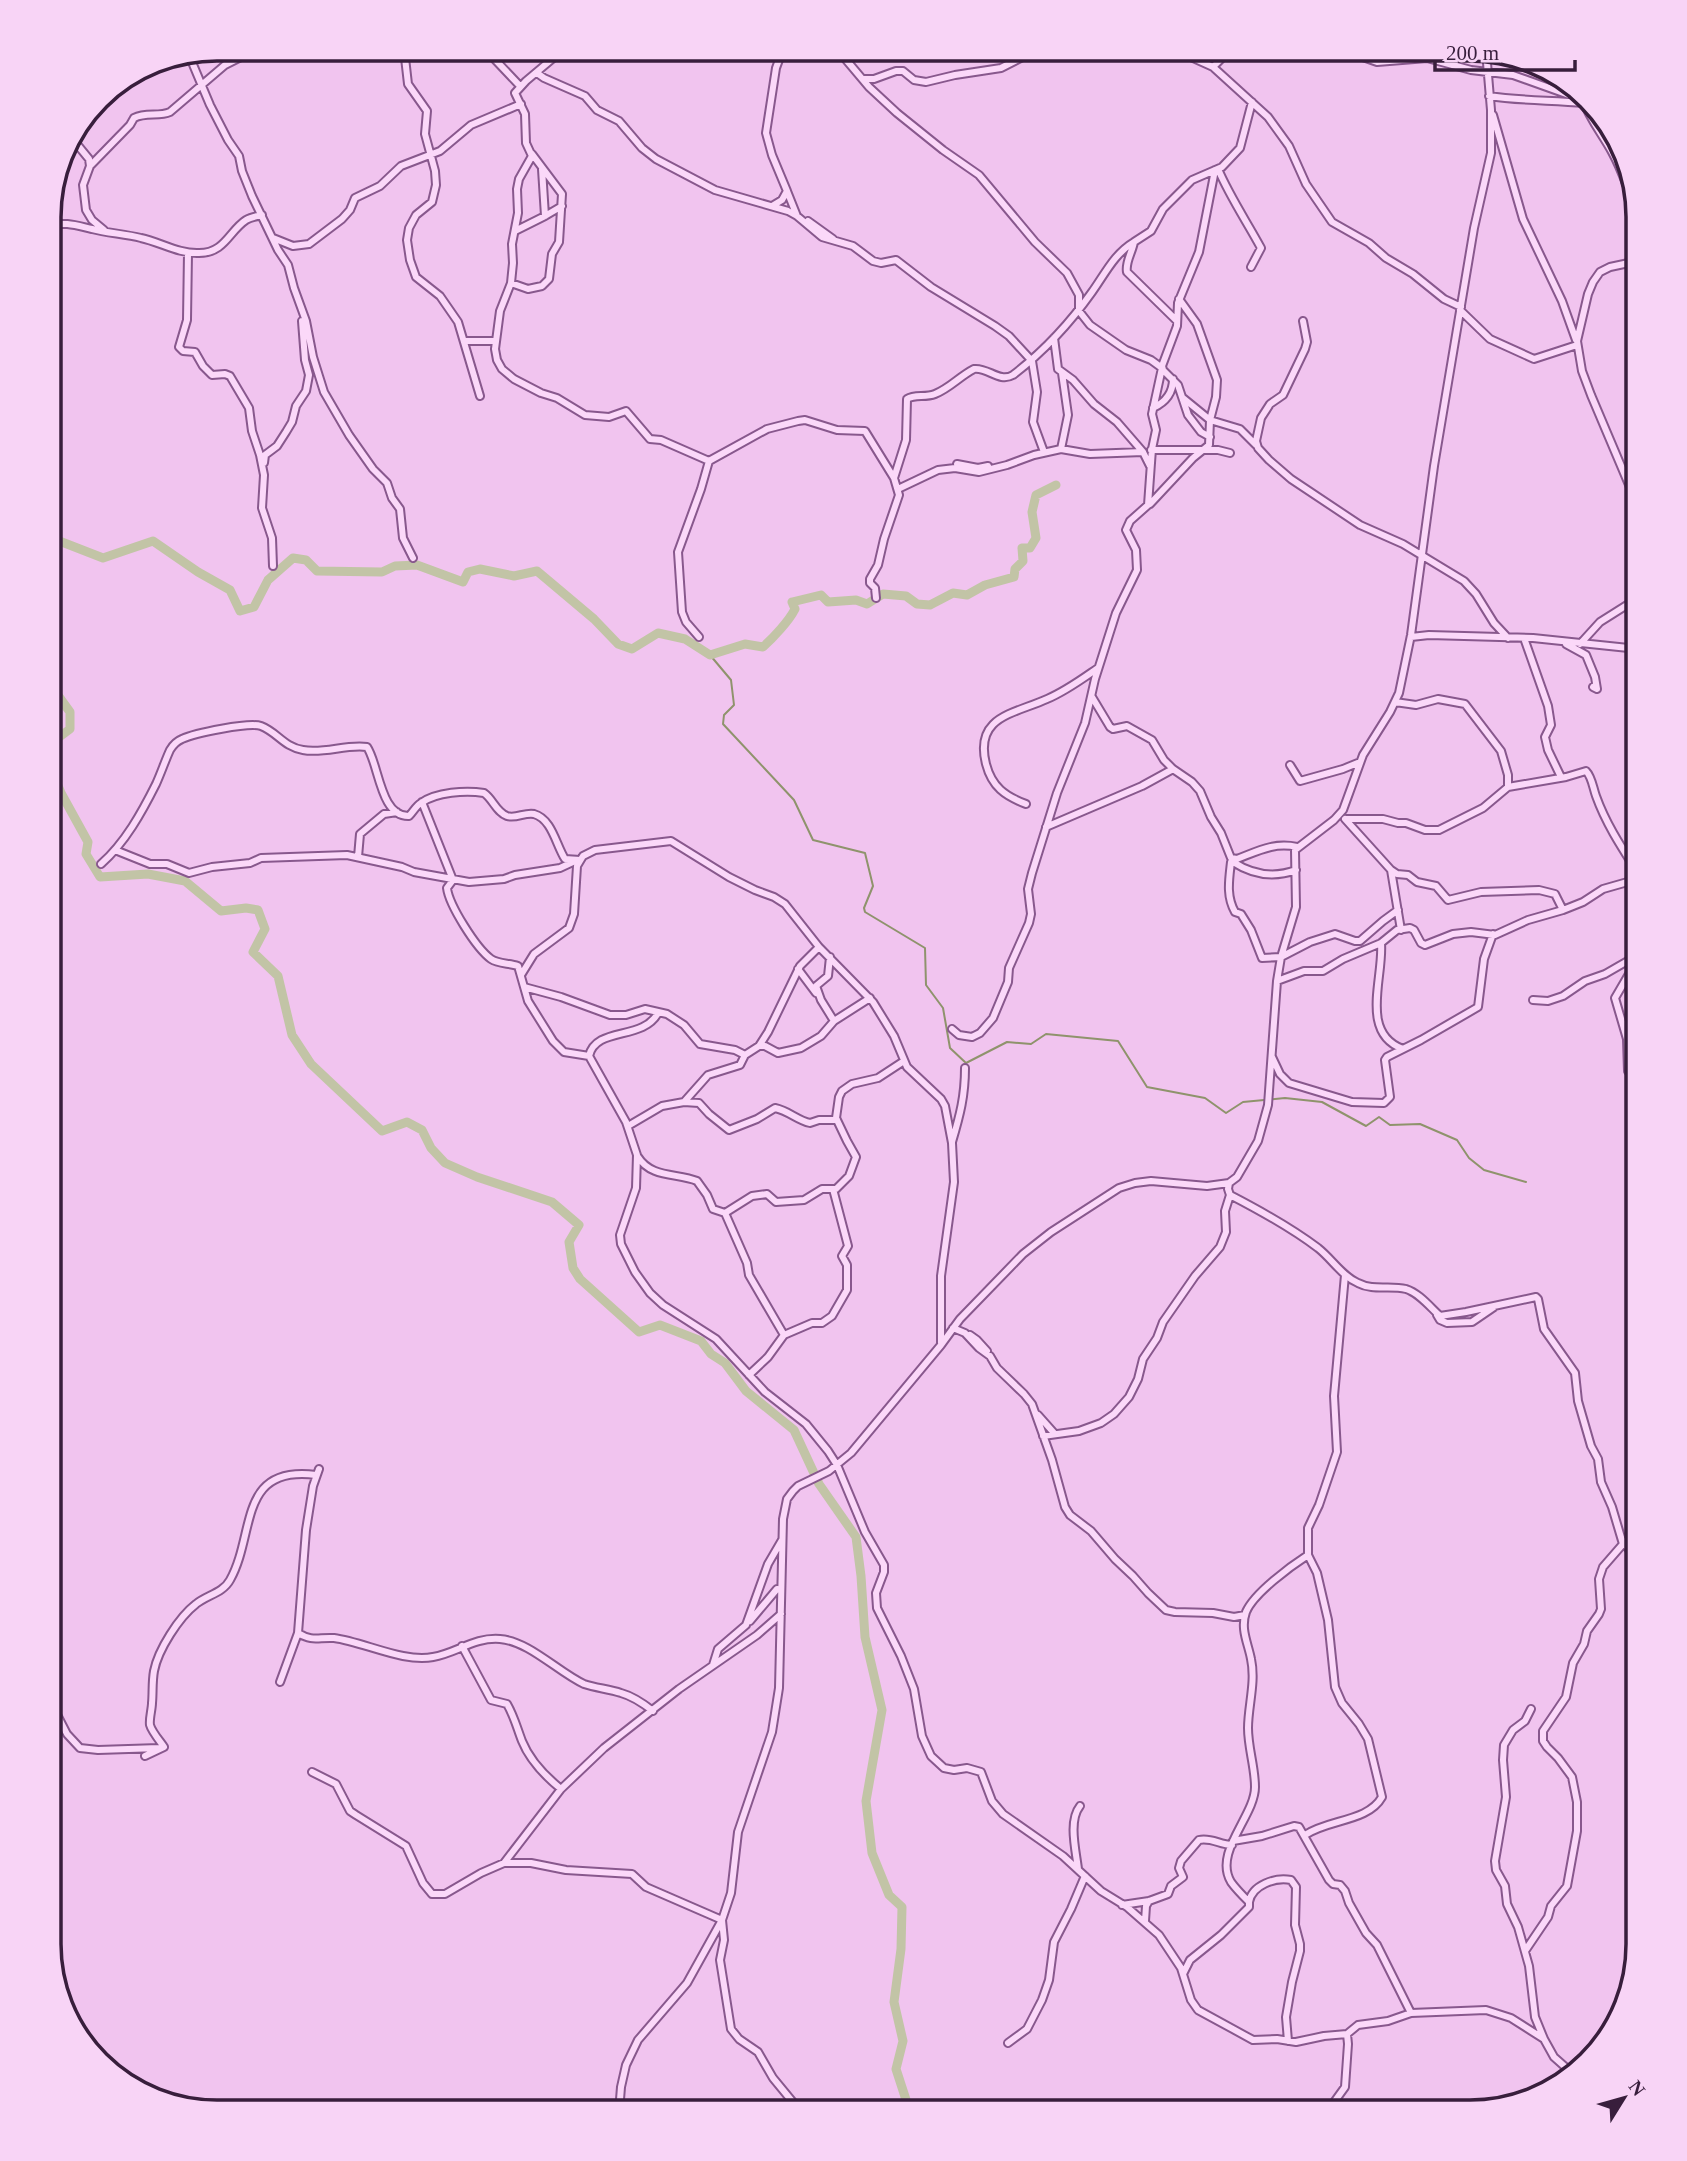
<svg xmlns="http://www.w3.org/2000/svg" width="1687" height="2161" viewBox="0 0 1687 2161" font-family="Georgia,serif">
<rect width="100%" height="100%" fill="#f1c4ef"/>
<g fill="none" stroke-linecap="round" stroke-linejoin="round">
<path stroke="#8f936c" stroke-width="2" d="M710 655 731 680 734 705 724 715 723 724 794 800 813 840 865 853 873 886 864 908 865 912 925 948 926 985 943 1008 950 1048 966 1063 1007 1042 1031 1044 1046 1034 1118 1041 1147 1087 1205 1098 1226 1113 1243 1102 1285 1098 1322 1102 1366 1126 1379 1117 1390 1125 1420 1124 1457 1140 1469 1158 1484 1170 1526 1182"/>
<path stroke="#c2c4a6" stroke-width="9" d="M49 537 103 558 153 541 198 572 230 590 240 611 254 607 268 580 293 558 306 560 317 571 382 572 395 566 417 565 463 582 468 572 480 569 514 576 537 571 594 619 618 644 632 649 658 633 685 639 710 655 745 644 763 647C773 638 789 621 795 609L792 602 821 595 828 602 856 600 867 604 883 594 906 596 917 604 930 605 953 593 967 595 985 585 1014 577 1015 569 1023 561 1022 548H1030L1036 538 1032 512 1036 495 1056 485
M49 753 54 741 70 729V712L52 687H49
M49 764 61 793 88 842 86 854 100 877 148 874 185 881 221 911 246 908 258 910 265 929 253 952 278 976 292 1035 311 1064 382 1131 407 1122 422 1130 431 1148 445 1163 477 1177 552 1202 579 1225 569 1242 573 1268 580 1279 639 1332 660 1325 701 1341 711 1354 725 1363 746 1391 794 1430 819 1484 856 1537 861 1576 865 1637 882 1710 866 1801 872 1853 889 1895 902 1907 901 1949 894 2002 903 2041 896 2069 910 2112"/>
<g stroke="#88588d" stroke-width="10">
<path id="minor" d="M404 49 408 84 427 111 425 134 435 171 436 185 432 202 416 215 409 228 407 240 410 260 416 277 440 296 458 322 480 396
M485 49 520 86
M564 49 526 81 515 93 525 114 526 143 532 156 519 179 517 189 518 213 512 244 513 263 511 283 500 311 495 349 497 360 502 369 514 379 541 393 557 398 585 415 609 417 626 411 650 439 661 440 709 461
M837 49 869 87 897 113 943 150 979 175 1035 242 1067 273 1079 295V311L1090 325 1126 350 1151 360 1162 368 1152 414 1156 430 1152 449 1148 505 1130 521 1126 530 1136 550 1137 570 1116 613 1095 679 1085 723 1057 793 1032 873 1028 889 1031 914 1029 923 1009 968 1008 982 993 1018 980 1033 972 1037 959 1035 952 1029
M1173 49 1213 67 1268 117 1289 146 1306 184 1332 222 1369 243 1386 258 1413 274 1444 299 1461 307
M1340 49 1377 62 1427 58 1471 70 1513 75 1583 100
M189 55 210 105 228 140 239 156 242 171 252 196 278 250 288 265 294 288 306 321 313 357 324 392 349 435 373 469 387 483 392 498 400 509 403 538 413 558
M1213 67 1231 49
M537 73 544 78 585 96 597 110 619 121 642 148 656 159 715 190 788 211 797 216 822 237 853 246 873 261 881 263 896 260 931 287 995 326 1009 336 1032 361 1037 392 1033 422 1044 452
M863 79H874L896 71H903L914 80 926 82 955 75 1001 68 1038 49
M1489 96C1521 101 1553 100 1584 103
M1582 98C1589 118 1602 134 1612 152 1624 174 1631 198 1638 221
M1493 115 1523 219 1562 301 1576 340
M71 137 89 159 90 166
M542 169 545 216
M1218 169C1230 197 1247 222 1261 248L1251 267
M787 191 797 216
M772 206 782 200 787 191 772 155 766 133 776 68 783 49
M808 221 833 239
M49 226C64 221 78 226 92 229 107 233 125 234 141 238 160 242 179 254 199 253 225 253 229 231 246 220 251 217 257 216 262 215
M104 230 92 220 86 210 83 185 90 166 130 125 134 118C146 112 159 117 170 112L225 65 257 49
M515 231 545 216 562 206
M273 238 293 246 309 244 342 219 350 210 355 198 380 186 401 166 440 151 471 125 521 104
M188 253 187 320 179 347 183 351 195 352 203 366 212 375 225 374 230 376 249 408 252 431 260 455 264 475 262 508 272 538 273 566
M511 283 528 289 542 286 549 279 552 254 559 242 562 194 532 154
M1460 310 1490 339 1534 359 1577 345
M1177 321 1127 272C1125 262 1132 253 1134 242L1151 231 1163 209 1192 180 1222 167 1240 148 1252 102
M1303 321 1307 342 1305 349 1283 395 1270 404 1261 418 1256 441 1258 448 1269 460 1291 479 1360 525 1403 544 1464 581 1476 594 1494 623 1508 638
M1054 338 1058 369 1073 380 1094 404 1117 422 1143 452
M465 341H496
M1183 398 1210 420 1240 429 1256 445
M1153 408C1166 402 1173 393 1173 379
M1210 437 1201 432 1188 415 1178 385 1163 370 1162 366 1177 326 1178 303 1199 252 1215 170
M1061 449 1068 415 1062 373
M1151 450H1218L1230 453
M264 463 265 455 277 446 286 432 292 422 296 406 306 391 309 375 305 360 302 321
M957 464 978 468 988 466
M894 478 906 440 907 399C915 394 925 398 935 394 950 388 960 376 974 369 988 367 999 383 1013 375 1043 352 1070 323 1092 292 1105 274 1114 254 1134 242
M898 489 938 470 955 468 979 472 1007 465 1034 455 1061 449 1090 454 1143 452 1150 466
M1150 504 1193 458 1209 445 1210 420 1216 397 1217 380 1197 324 1179 299
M1638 506 1591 395 1582 371 1577 341 1588 294 1593 282 1600 272 1610 267 1638 261
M699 637 686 622 682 612 678 552 701 489 709 461 767 429 798 421 805 420 837 430 865 431 894 478 899 495 884 539 878 565 870 579V583L875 588 876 598
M1411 637 1429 635 1533 638 1638 649
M1524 638 1548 706 1551 725 1545 737 1548 750 1561 777
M1566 644 1586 655 1595 677 1597 689 1593 687
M1580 644 1600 622 1638 598
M1092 697 1110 727 1113 729 1127 726 1152 740 1164 760 1173 769 1192 782 1200 791 1211 817 1221 833 1231 858 1237 859C1258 851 1274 842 1297 847
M1395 702 1416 705 1438 699 1465 704 1501 751 1508 775V787
M1290 765 1300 781 1343 769 1360 762
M422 802 453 880 447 888C449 905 476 948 491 959 498 964 509 963 518 966L528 1001 553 1041 564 1052 589 1056 626 1122 637 1155 636 1188 620 1235 621 1244 635 1272 650 1293 663 1305 716 1339 765 1392 806 1424 828 1451 837 1465 865 1532 884 1565V1572L876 1593 877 1608 901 1656 914 1689 922 1736 931 1756 944 1768 954 1770 967 1768 981 1772 992 1801 1003 1814 1063 1856 1101 1891 1127 1907 1159 1935 1181 1968 1191 2000 1198 2010 1253 2040 1277 2039 1296 2042 1324 2036 1347 2034
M1026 804C1005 796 992 787 986 764 974 716 1014 714 1047 699 1066 691 1082 679 1098 668
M1345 819 1391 870 1397 874 1408 875 1417 882 1436 886 1448 900 1481 892 1539 890 1555 894 1563 910
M1346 819H1383L1398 823H1406L1425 830H1439L1483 808 1508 787 1566 777 1586 771C1592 777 1593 788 1596 796 1606 824 1622 848 1638 873
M1046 827 1142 786 1173 769
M115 850 150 864H167L189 873 212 867 250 863 261 858 347 855 402 867 414 872 469 882 504 879 515 875 560 868 575 861
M358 857 360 834 384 814 397 812
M1235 860 1231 862C1229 880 1226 896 1235 912L1241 914 1251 930 1262 958 1281 957 1310 942 1335 934 1355 941H1360L1383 921 1398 910
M1233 862C1253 875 1274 878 1296 870
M101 864C125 843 142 812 156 784 161 773 165 761 170 750 173 745 177 741 182 739 195 733 249 722 261 726 277 732 284 747 303 750 324 754 346 744 367 747 379 764 380 817 409 816 413 812 416 806 421 803 436 792 466 790 484 793 493 799 496 812 507 816 516 819 525 812 534 814 552 819 556 845 565 859L580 860
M1391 870 1401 930
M1381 943C1384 977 1359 1033 1403 1049
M830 957 828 976 816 986 821 1000 834 1021
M1636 962 1615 998 1627 1039 1628 1071 1631 1075 1638 1072
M798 969 816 993
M521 975 534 954 569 928 574 914 577 866 583 856 595 850 671 841 729 877 755 890 774 897 785 904 819 947 873 1002 894 1036 907 1067 941 1099 945 1106 952 1143 954 1182 941 1276V1343
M1277 981 1304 971H1323L1343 959 1381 943 1397 930 1410 928 1414 930 1421 943 1425 945 1453 934 1471 932 1495 935 1528 920 1563 910 1583 902 1603 889 1638 879
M524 987 561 997 610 1015H626L645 1009 667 1014 684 1025 700 1044 735 1050 745 1055 759 1046H765L778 1053 801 1048 821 1036 834 1021 870 998
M1533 1000 1548 1001 1563 996 1585 981 1605 974 1638 955
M759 1046 768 1032 800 966 819 947
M589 1056C596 1026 643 1041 658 1013
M1272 1057 1280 1074 1289 1083 1352 1102 1384 1103 1390 1097 1385 1060 1387 1057 1421 1040 1478 1007 1484 959 1493 934
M684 1102 699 1103 709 1114 729 1130 757 1119 775 1108C789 1111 797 1120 810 1123L819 1120H837
M628 1126 662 1106 684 1102 708 1075 740 1065 745 1055
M952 1142C960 1115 965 1096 965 1068
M638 1157C651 1178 677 1173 697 1181L707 1195 713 1209 725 1213 747 1263 749 1275 784 1335
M1230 1195C1261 1211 1290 1227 1318 1248 1332 1259 1342 1276 1358 1283 1373 1291 1390 1285 1406 1289 1419 1293 1430 1307 1440 1316L1466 1312 1536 1297 1538 1299 1544 1329 1575 1373 1578 1401 1591 1446 1598 1459 1601 1482 1612 1507 1623 1544 1603 1567 1599 1579 1601 1609 1599 1614 1587 1631 1584 1644 1573 1663 1566 1697 1543 1731V1741L1547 1747 1558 1758 1572 1777 1577 1802V1831L1567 1886 1551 1906 1548 1917 1525 1951
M725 1213 752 1196 767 1194 776 1202 804 1200 822 1189H836L849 1176 856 1157 847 1141 836 1118 839 1097 842 1091 852 1084 878 1078 904 1061
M1437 1315 1440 1320 1447 1323 1472 1322 1494 1307
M953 1328 965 1333 979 1348 990 1356 997 1368 1024 1394 1032 1404 1052 1460 1065 1507 1070 1515 1091 1531 1115 1559 1133 1576 1148 1593 1166 1610 1175 1612 1213 1613 1234 1617 1245 1615
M970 1335 977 1340 987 1351
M749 1375 768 1357 784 1335 812 1323H822L832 1316 847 1290V1265L842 1256 848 1246 833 1189
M1038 1415 1054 1433
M1043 1436 1079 1431 1101 1423 1114 1414 1129 1397 1138 1379 1143 1359 1157 1338 1163 1322 1195 1276 1220 1247 1226 1232 1225 1211 1230 1195 1228 1189 1229 1183
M1623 1541 1638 1563
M750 1621 777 1589 781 1590
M298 1633C313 1642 318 1637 334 1638 364 1642 404 1663 433 1657 457 1653 474 1637 500 1639 529 1641 558 1672 584 1684 596 1688 609 1689 621 1693 632 1696 644 1704 653 1711
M462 1646 491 1700 507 1704C514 1716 517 1728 522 1741 530 1761 545 1776 561 1789
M713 1665 718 1649 746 1625 768 1564 782 1540
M280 1682 298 1633 306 1530 313 1486 319 1469
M49 1699 67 1734 80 1748 98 1750 159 1748
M1531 1709 1525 1721 1513 1730 1504 1745 1503 1760 1506 1797 1495 1861 1496 1870 1505 1886 1507 1904 1518 1927 1529 1966 1535 2017 1544 2039
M145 1756 164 1747C160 1741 152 1732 150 1725 149 1719 152 1709 152 1703 153 1693 152 1682 154 1671 158 1650 179 1617 196 1604 207 1595 223 1593 230 1580 256 1534 237 1465 316 1475
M312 1772 336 1784 350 1811 356 1815 406 1846 423 1883 432 1894H445L481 1873 504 1863H531L566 1870 632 1874 646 1887 722 1920 724 1940 720 1960 731 2029 739 2039 758 2052 773 2078 801 2112
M1305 1835C1328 1819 1368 1822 1382 1797L1368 1739 1359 1724 1342 1703 1335 1687 1328 1620 1317 1573 1308 1555V1528L1319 1505 1337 1452 1334 1396 1345 1275
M1233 1841 1262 1836 1294 1826 1299 1827 1329 1880 1333 1884 1340 1885 1345 1891 1349 1903 1366 1933 1377 1945 1411 2013
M504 1863 561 1789 604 1748 679 1689 757 1635 781 1614
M1078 1869C1076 1851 1068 1821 1080 1806
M1249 1902C1252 1885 1275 1877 1291 1880L1296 1887 1295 1925 1300 1944V1951L1292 1982 1286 2017 1288 2041
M1122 1905 1149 1901 1168 1894 1171 1886 1183 1877 1179 1868 1181 1861 1199 1840C1211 1837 1220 1845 1232 1845
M1145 1921 1146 1906 1149 1901
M1183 1974 1190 1960 1221 1935 1249 1907V1902C1243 1896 1236 1889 1231 1882 1213 1852 1255 1816 1255 1787 1255 1767 1248 1748 1248 1728 1248 1706 1256 1682 1251 1659 1248 1643 1240 1629 1246 1612 1254 1593 1291 1566 1308 1555
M1008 2043 1027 2029 1042 2000 1049 1980 1054 1942 1071 1909 1085 1876
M619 2112 621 2087 626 2065 638 2040 687 1983 722 1920 731 1893 738 1832 772 1732 779 1688 783 1519 787 1499 793 1491 798 1486 829 1471 851 1453 941 1345 960 1319 1023 1254 1051 1232 1119 1188 1135 1183 1151 1181 1207 1186 1229 1183 1237 1177 1258 1141 1268 1105 1277 981 1281 957 1296 907 1295 850 1334 820 1343 810 1363 755 1390 712 1399 693 1411 635 1434 466 1474 228 1491 153V110L1486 51
M1327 2112 1345 2087 1348 2044 1347 2034 1358 2025 1388 2021 1411 2013 1486 2010 1511 2018 1544 2039 1554 2057 1572 2073"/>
</g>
<use href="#minor" stroke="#fbd8f9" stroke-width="6"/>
</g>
<path d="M0 0H1687V2161H0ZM217 61H1470A156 156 0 0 1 1626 217V1944A156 156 0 0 1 1470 2100H217A156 156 0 0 1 61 1944V217A156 156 0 0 1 217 61Z" fill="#f8d4f6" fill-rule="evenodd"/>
<path fill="none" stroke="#381e3c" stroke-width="3.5" d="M217 61H1470A156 156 0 0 1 1626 217V1944A156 156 0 0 1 1470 2100H217A156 156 0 0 1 61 1944V217A156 156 0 0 1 217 61Z"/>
<g transform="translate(1624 2098) rotate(53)" stroke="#f8d4f6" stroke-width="5" paint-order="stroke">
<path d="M0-5L12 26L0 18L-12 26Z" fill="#381e3c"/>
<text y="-10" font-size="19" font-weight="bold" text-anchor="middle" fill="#381e3c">N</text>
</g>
<path d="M1435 60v10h140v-10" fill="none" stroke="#381e3c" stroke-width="3.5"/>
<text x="1446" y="60" font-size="21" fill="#381e3c" stroke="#f8d4f6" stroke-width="5" paint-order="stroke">200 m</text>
</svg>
